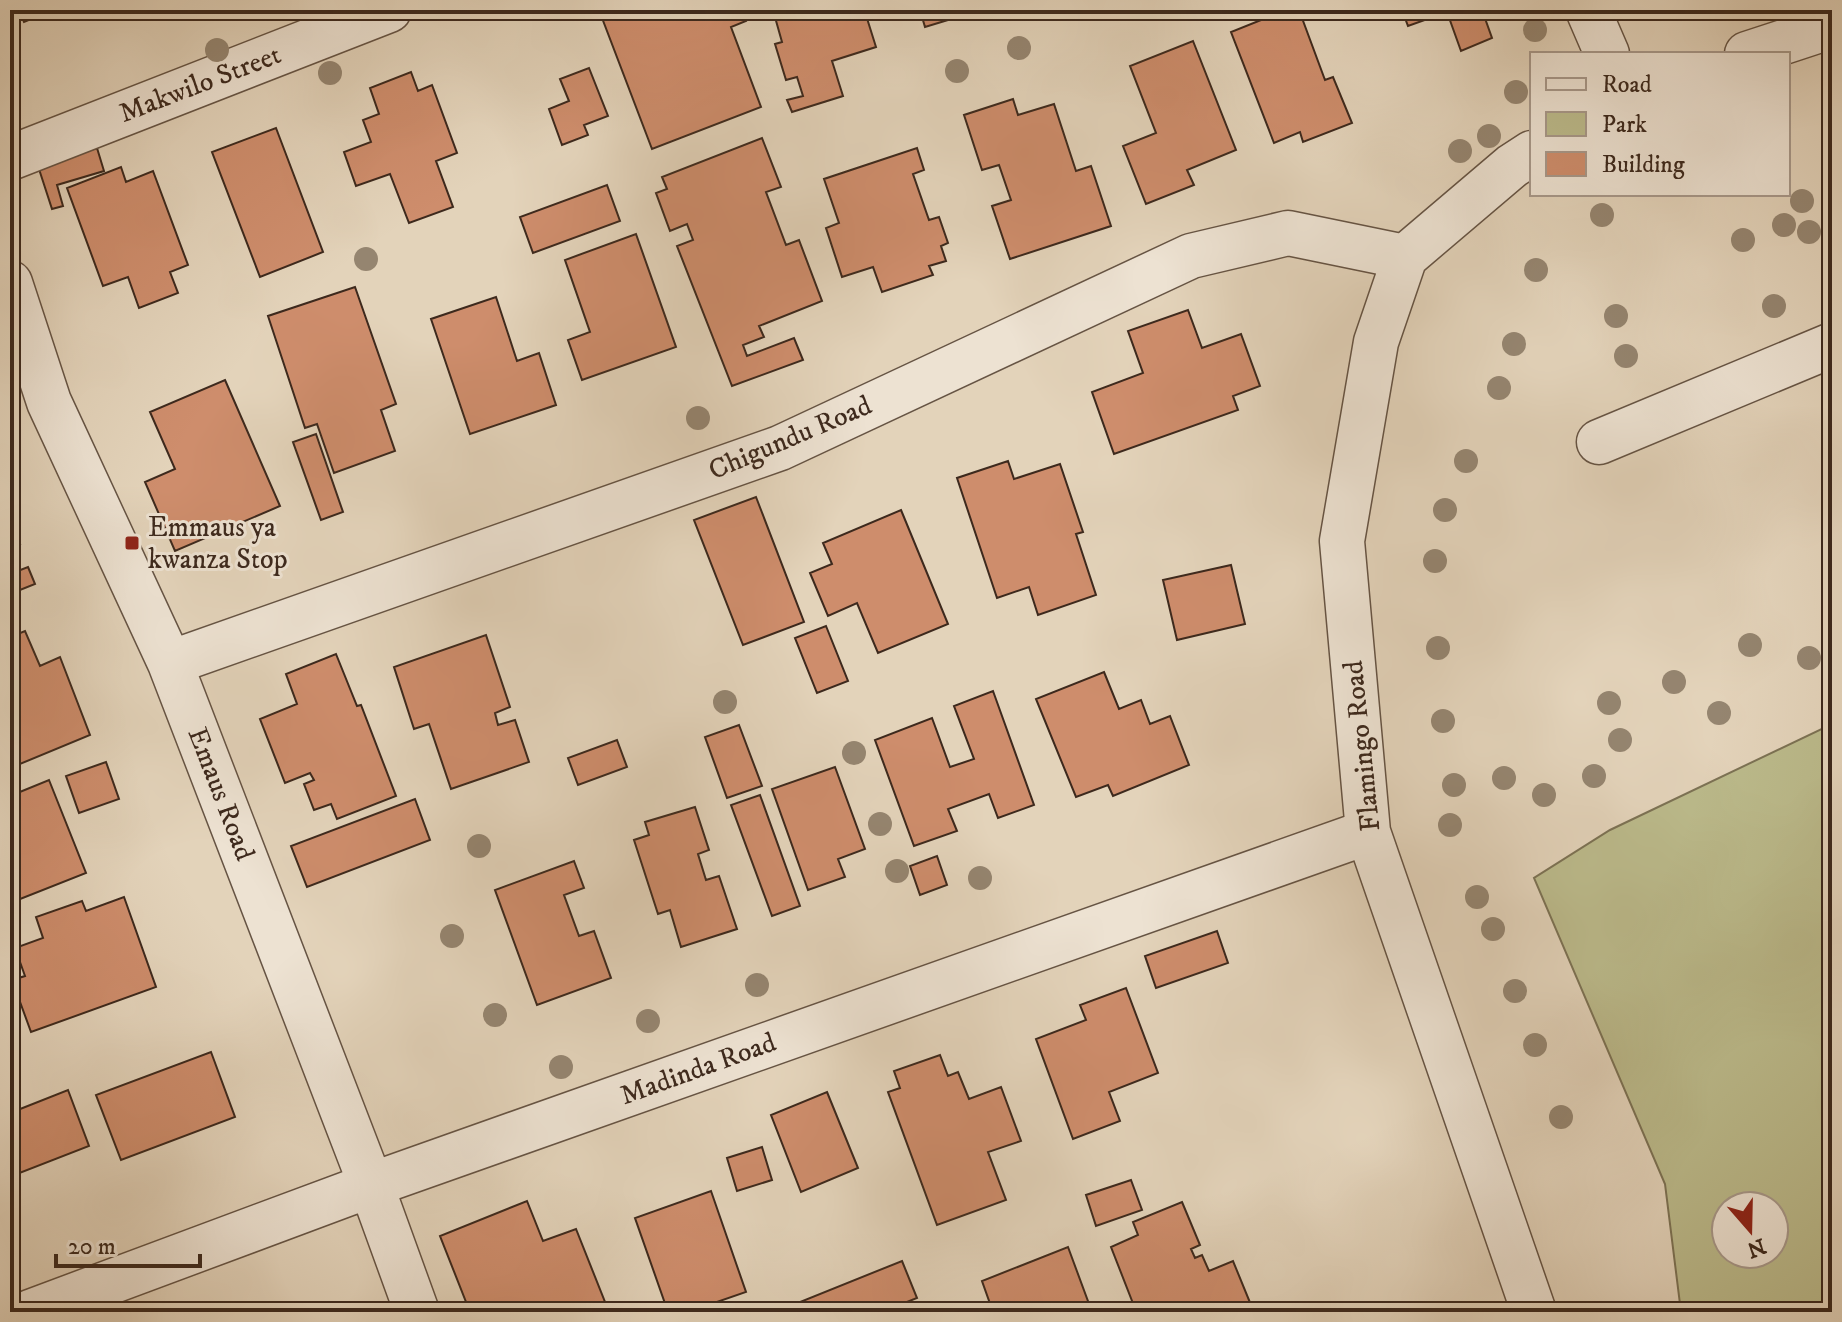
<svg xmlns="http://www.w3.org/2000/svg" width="1842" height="1322" viewBox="0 0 1842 1322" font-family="'IM FELL DW Pica',serif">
<rect width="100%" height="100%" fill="#e3d3ba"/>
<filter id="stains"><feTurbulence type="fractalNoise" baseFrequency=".0025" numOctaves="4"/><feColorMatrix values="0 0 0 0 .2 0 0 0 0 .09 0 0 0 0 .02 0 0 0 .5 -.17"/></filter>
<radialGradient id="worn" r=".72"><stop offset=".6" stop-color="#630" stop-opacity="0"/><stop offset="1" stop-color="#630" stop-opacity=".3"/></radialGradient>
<path fill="#bbba8b" stroke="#7c7254" stroke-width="2" fill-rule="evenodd" d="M1832 724V1312H1681L1665 1184 1534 878 1610 830ZM1726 1206H1774V1254H1726Z"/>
<path fill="#ce8d6c" stroke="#3d291d" stroke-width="2" d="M19 10H53L24 22Z
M599 10H742L746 21 731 27 761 107 652 149Z
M773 10H846L848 17 865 12 876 47 832 61 843 96 792 112 787 100 803 96 797 77 786 80 775 44 782 42Z
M920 10H981L925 27Z
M1286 10H1299L1325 80 1333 77 1352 123 1303 142 1300 132 1274 143 1231 32Z
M1402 10H1482L1492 38 1461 51 1447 12 1408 26Z
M1193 41 1236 150 1187 170 1194 185 1146 204 1123 146 1156 133 1130 66Z
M589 68 608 116 584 125 588 135 562 145 549 109 569 101 560 79Z
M411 72 418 91 432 85 457 153 436 161 453 207 409 223 390 174 356 186 344 152 371 142 363 120 379 114 370 88Z
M1013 99 1018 115 1054 104 1076 171 1091 166 1111 226 1010 259 992 206 1011 200 999 165 982 170 964 115Z
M276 128 323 252 260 277 212 152Z
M762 138 781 187 766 192 786 245 799 240 822 301 759 326 764 337 743 345 747 356 794 338 803 360 732 386 677 246 693 240 687 224 670 231 656 193 667 189 662 177Z
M97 148 104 171 57 185 63 206 52 209 38 166Z
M917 148 924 170 913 174 929 220 939 217 948 243 941 246 946 261 929 266 933 275 882 292 873 267 842 277 826 228 839 223 824 179Z
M121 167 126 182 153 171 188 265 170 272 178 293 139 308 128 277 103 286 67 188Z
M607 185 620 221 533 253 520 217Z
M636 234 676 347 582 380 568 340 590 332 565 260Z
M355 287 396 404 381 410 395 451 334 473 317 424 305 428 268 316Z
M496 297 517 361 539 353 556 405 470 434 431 319Z
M1188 310 1202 348 1241 334 1260 386 1233 396 1238 410 1114 454 1092 392 1143 373 1128 331Z
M225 380 280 506 175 551 145 482 175 469 150 412Z
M316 434 343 512 321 520 293 442Z
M1008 461 1014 479 1060 464 1083 532 1076 534 1096 595 1038 615 1029 587 997 598 957 478Z
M756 497 804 622 743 645 694 520Z
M901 510 948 624 878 653 857 603 828 616 810 573 832 564 823 543Z
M10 518 20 544 10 547Z
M1231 565 1245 624 1177 640 1163 580Z
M28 567 35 584 10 594V574Z
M826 626 848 681 817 693 795 638Z
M10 630 13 636 25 631 40 666 60 657 90 735 15 766 10 755Z
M486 635 510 707 495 713 498 725 515 720 529 762 451 789 429 724 414 729 394 667Z
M336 654 357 706 361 705 396 796 337 819 331 804 314 810 304 784 314 780 310 773 285 783 260 719 297 704 286 674Z
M1104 672 1119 709 1141 700 1150 724 1170 716 1189 765 1113 796 1108 785 1076 797 1036 699Z
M993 691 1034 805 998 818 989 794 948 809 957 831 914 846 875 740 932 718 950 767 974 759 954 706Z
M739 725 762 786 727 798 705 737Z
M617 740 627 767 578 785 568 758Z
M106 762 119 799 79 813 66 776Z
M835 767 865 849 838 859 845 877 808 890 772 789Z
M49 780 86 873 10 903V796Z
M760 795 800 906 772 916 731 805Z
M415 799 430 840 307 887 291 846Z
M695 807 709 850 698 854 706 880 719 876 737 929 681 947 670 910 658 914 634 840 649 835 645 822Z
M937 856 947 885 920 895 910 866Z
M574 861 584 888 564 895 579 936 594 931 611 978 537 1005 495 890Z
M124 897 156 987 31 1032 12 980 25 976 15 948 43 938 36 917 82 901 86 911Z
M1217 931 1228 963 1156 988 1145 956Z
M1126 988 1158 1073 1109 1092 1120 1121 1073 1139 1036 1039 1086 1020 1080 1005Z
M211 1052 235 1117 121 1160 96 1095Z
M940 1055 948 1076 958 1072 969 1099 1001 1087 1021 1141 988 1152 1006 1200 937 1225 888 1092 900 1088 894 1071Z
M68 1090 89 1146 17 1174 10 1155V1113Z
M827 1092 858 1168 801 1192 771 1115Z
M762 1147 772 1180 737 1191 727 1158Z
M1131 1180 1142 1210 1096 1226 1086 1195Z
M711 1191 746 1292 688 1312H668L635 1218Z
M527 1201 543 1241 576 1229 609 1312H470L440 1236Z
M1182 1202 1200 1245 1191 1249 1195 1258 1202 1255 1209 1271 1233 1261 1251 1305 1234 1312H1123L1134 1306 1111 1247 1138 1235 1133 1222Z
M1068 1247 1092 1312H993L982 1281Z
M902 1261 917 1298 882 1312H804L800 1302Z
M297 1304 300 1312H273Z"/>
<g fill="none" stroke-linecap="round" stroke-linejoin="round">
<g stroke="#665444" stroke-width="47">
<path id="minor" d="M1588 10 1607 54
M1747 54 1832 26
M10 158 389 10
M1405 257 1376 342 1342 541 1368 832 1534 1312
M1405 257 1512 166 1532 153
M10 283 49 402 170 663 371 1185 417 1312
M1599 442 1832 345
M170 663 780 448 1191 256 1288 233 1405 257
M30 1312 371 1185 1368 832"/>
</g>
<use href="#minor" stroke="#ede2d2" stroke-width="44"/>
</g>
<g fill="#958570">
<circle cx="1535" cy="30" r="12"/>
<circle cx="1019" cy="48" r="12"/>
<circle cx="217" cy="50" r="12"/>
<circle cx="957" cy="71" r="12"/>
<circle cx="330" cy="73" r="12"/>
<circle cx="1516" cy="92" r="12"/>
<circle cx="1489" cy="136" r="12"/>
<circle cx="1460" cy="151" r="12"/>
<circle cx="1802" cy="201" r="12"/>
<circle cx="1602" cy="215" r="12"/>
<circle cx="1784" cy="225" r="12"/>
<circle cx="1809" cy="232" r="12"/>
<circle cx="1743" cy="240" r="12"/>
<circle cx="366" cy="259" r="12"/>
<circle cx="1536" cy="270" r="12"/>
<circle cx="1774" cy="306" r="12"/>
<circle cx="1616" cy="316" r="12"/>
<circle cx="1514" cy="344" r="12"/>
<circle cx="1626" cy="356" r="12"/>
<circle cx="1499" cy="388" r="12"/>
<circle cx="698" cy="418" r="12"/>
<circle cx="1466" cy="461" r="12"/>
<circle cx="1445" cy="510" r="12"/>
<circle cx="1435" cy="561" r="12"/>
<circle cx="1750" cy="645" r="12"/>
<circle cx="1438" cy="648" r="12"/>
<circle cx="1809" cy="658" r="12"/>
<circle cx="1674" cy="682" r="12"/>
<circle cx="725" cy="702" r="12"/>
<circle cx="1609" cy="703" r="12"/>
<circle cx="1719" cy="713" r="12"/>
<circle cx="1443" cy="721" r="12"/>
<circle cx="1620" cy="740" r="12"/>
<circle cx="854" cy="753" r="12"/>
<circle cx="1594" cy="776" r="12"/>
<circle cx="1504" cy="778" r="12"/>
<circle cx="1454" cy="785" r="12"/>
<circle cx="1544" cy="795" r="12"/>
<circle cx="880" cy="824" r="12"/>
<circle cx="1450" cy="825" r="12"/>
<circle cx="479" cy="846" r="12"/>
<circle cx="897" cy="871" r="12"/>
<circle cx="980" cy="878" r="12"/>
<circle cx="1477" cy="897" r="12"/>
<circle cx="1493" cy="929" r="12"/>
<circle cx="452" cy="936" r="12"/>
<circle cx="757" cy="985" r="12"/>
<circle cx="1515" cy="991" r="12"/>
<circle cx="495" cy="1015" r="12"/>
<circle cx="648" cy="1021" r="12"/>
<circle cx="1535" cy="1045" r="12"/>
<circle cx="561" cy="1067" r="12"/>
<circle cx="1561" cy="1117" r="12"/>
</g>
<rect fill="#8f2418" stroke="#ede2d2" stroke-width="3" x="124" y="535" width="16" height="16" rx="4"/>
<g text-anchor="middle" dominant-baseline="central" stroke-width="6" stroke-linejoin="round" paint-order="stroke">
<g font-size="28" fill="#3d291d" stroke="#ede2d2">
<text transform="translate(200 84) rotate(-21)">Makwilo Street</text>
<text transform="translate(790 438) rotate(-23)">Chigundu Road</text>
<text transform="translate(1362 746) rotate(-96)">Flamingo Road</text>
<text transform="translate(221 794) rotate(69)">Emaus Road</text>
<text transform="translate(698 1069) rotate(-20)">Madinda Road</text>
</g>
<g font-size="28" fill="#3d291d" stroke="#ede2d2" text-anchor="start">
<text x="148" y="527">Emmaus ya<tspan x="148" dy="32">kwanza Stop</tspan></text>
</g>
</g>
<rect width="1842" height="1322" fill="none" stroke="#e3d3ba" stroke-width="40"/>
<rect x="12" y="12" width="1818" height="1298" fill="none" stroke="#3d291d" stroke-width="4"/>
<rect x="20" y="20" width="1802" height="1282" fill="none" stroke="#3d291d" stroke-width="2"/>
<rect x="1530" y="52" width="260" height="144" fill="#ede2d2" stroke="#a7988a" stroke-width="2"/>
<rect x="1546" y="78" width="40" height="12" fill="#ede2d2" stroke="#a7988a" stroke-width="2"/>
<text x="1602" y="92" font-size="24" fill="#3d291d">Road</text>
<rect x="1546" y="112" width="40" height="24" fill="#bbba8b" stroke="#a7988a" stroke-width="2"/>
<text x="1602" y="132" font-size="24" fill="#3d291d">Park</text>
<rect x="1546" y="152" width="40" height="24" fill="#ce8d6c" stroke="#a7988a" stroke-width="2"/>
<text x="1602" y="172" font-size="24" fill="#3d291d">Building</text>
<g transform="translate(1750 1230) rotate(160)"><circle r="38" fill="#ede2d2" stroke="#a7988a" stroke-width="2"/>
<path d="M0-6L14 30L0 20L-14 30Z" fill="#8f2418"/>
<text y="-12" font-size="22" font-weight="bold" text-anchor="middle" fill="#3d291d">N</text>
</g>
<path d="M56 1254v12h144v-12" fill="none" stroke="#3d291d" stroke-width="4"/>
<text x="68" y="1254" font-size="24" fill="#3d291d" stroke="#ede2d2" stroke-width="6" paint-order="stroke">20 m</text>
<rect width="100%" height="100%" filter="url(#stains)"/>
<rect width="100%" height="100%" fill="url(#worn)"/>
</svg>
